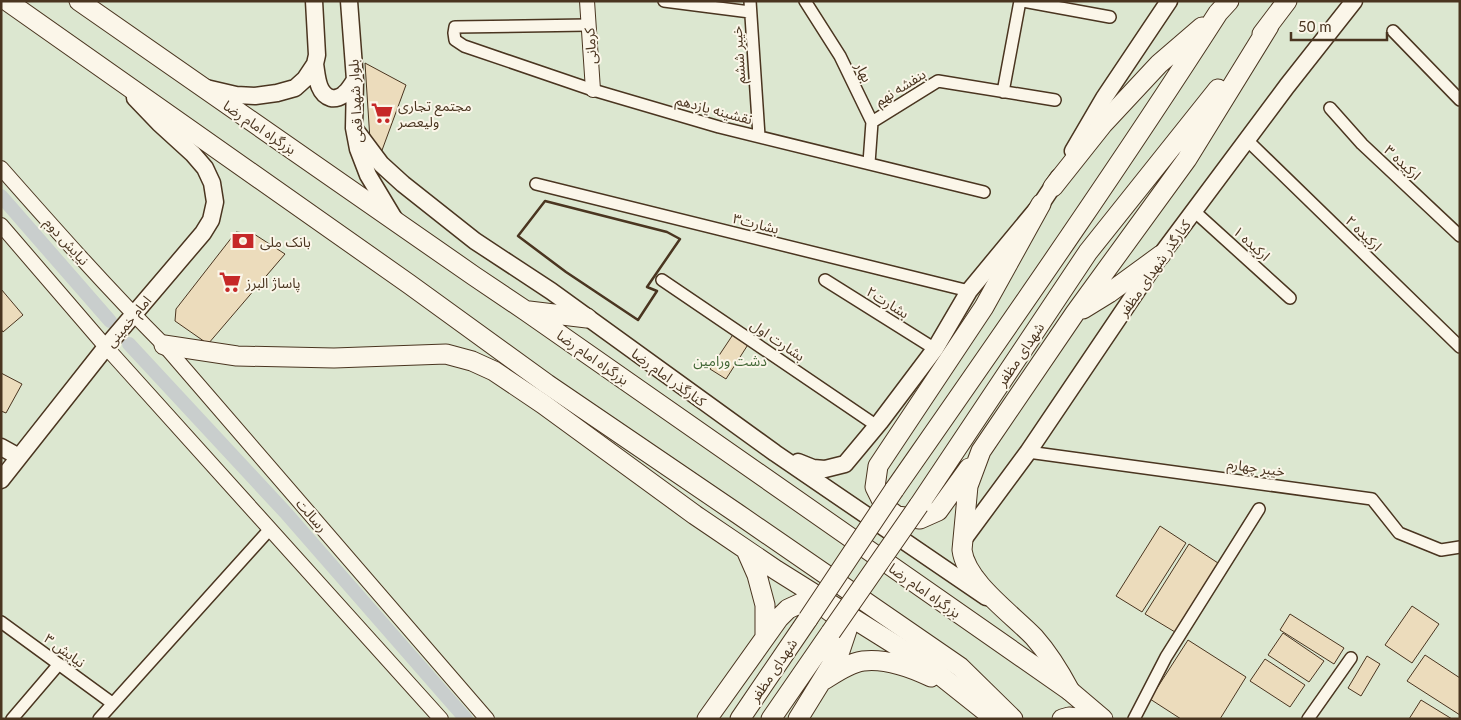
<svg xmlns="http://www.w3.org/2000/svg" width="1461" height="720" viewBox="0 0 1461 720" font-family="Lato,'Noto Sans Arabic',sans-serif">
<rect width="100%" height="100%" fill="#fbf6e9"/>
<path fill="#dce7d0" stroke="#887966" d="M1 1H1460V719H1Z"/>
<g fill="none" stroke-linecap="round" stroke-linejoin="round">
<path stroke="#c9cecd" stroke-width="14" d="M1 196 110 321
M129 344 285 512 466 719"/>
</g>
<path fill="#ecdcbc" stroke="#4a3520" d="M365 63 406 85 381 153 370 140Z
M236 232 254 234 285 254 208 344 175 321 176 309Z
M1 289 23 315 3 332 1 329Z
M734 333 749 343 726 379 710 369Z
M1 373 22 384 6 413 1 411Z
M1160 526 1186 543 1142 612 1116 596Z
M1189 544 1218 563 1175 632 1145 614Z
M1412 606 1439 624 1412 663 1385 645Z
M1290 614 1344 648 1334 664 1280 630Z
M1283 633 1324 661 1309 682 1268 655Z
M1188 640 1246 677 1220 719H1181L1150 699Z
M1425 655 1460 678V715L1407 681Z
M1367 656 1380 664 1361 696 1348 688Z
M1265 659 1305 685 1290 707 1250 681Z
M1421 700 1452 719H1409Z"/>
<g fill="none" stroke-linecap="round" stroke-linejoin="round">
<g stroke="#4a3520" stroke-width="14">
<path id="minor" d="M664 1 750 12
M750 1 759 136
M805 1 840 56 872 122 869 163
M1023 1 1110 17
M588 25 455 27 454 33 455 40 464 46 593 90 719 127 984 192
M1393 31 1460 100
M1003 92 1020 1
M1330 108 1362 144 1460 236
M872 122 938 81 1055 100
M1247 140 1460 347
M536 184 969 291
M1194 211 1290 298
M662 280 877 426
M825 280 935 349
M1028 452 1372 499 1399 533 1441 550 1460 547
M1 622 112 703
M12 719 59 664
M99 719 270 529
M1134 719 1166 657 1259 509
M1308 719 1351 658"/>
</g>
<g stroke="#4a3520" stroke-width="16">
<path id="tertiary" d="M587 1 593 90
M1 168C54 228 107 288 164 345L487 719
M1 225 106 347 441 719"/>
</g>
<g stroke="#4a3520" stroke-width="19">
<path id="secondary" d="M349 1 355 80 354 128 358 149 368 175 395 220
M315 64C317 75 317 94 331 98 335 99 342 97 345 93 349 90 352 84 355 80
M206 88 236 95 255 96 277 93 295 88 305 79 315 64 317 55 314 1
M354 128 381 164 403 184 475 241 551 291 775 453 986 597
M1073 151 1104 98 1169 1
M1 447 19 457
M798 462 813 468 825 469 845 464 880 422 935 349 969 291 1041 204 1059 177
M1 480 106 347 203 233 211 220 215 202 212 183 205 168 193 154 159 123 135 98
M963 540 1028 452 1161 255 1287 86 1354 1"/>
</g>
<g stroke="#4a3520" stroke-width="21">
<path id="primary" d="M1262 34 1287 1
M1053 187 1103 124 1159 64 1202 27
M1083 309 1109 293 1161 255
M164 345 237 356 334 358 446 354 472 361 494 371 543 404 695 515 776 570 926 664 995 719
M969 468 938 511 920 519 897 516 885 507 875 487 878 466 984 307 1041 204
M894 490C1004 332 1114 175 1218 13L1229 1
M919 505 1088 252 1218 89
M746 550 757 575 765 605V636
M824 680C835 673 849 663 863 661 886 658 910 667 931 677
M1070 691C1060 672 1049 654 1034 637 1012 614 966 582 962 550L968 486 981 451 1075 313 1187 159 1269 26
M707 719 779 618 788 609 801 603 824 607 839 618 847 630 840 651 798 719
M740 719 808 619
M771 719 831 632"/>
</g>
<g stroke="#4a3520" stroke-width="21">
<path id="trunk" d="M7 1 409 284 547 384 738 514 960 667 1013 719
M79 1 474 276 526 311 1070 691 1103 719
M529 311 587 318
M1062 719 1069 717 1085 719"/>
</g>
<use href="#minor" stroke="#fbf6e9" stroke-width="11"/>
<use href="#tertiary" stroke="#fbf6e9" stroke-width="14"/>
<use href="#secondary" stroke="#fbf6e9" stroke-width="16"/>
<use href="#primary" stroke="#fbf6e9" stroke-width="19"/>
<use href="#trunk" stroke="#fbf6e9" stroke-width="19"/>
<g stroke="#4a3520" stroke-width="21" stroke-linecap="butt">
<path id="primary-bridge" d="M808 619 894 490
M831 632 919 505"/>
</g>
<use href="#primary-bridge" stroke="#fbf6e9" stroke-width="19"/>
<path stroke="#4a3520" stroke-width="2.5" d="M545 201 667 232 680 239 647 287 657 291 638 320 566 272 518 236Z"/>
</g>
<defs>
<g id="supermarket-bare" transform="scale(1.725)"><path d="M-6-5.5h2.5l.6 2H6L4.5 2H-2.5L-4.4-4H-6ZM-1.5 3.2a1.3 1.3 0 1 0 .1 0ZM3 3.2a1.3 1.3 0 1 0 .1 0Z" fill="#c62828" stroke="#fbf6e9" stroke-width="2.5" paint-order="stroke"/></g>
<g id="bank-bare" transform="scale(1.725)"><path d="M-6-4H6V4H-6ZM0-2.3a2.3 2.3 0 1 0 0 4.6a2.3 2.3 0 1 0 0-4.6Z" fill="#c62828" stroke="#fbf6e9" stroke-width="2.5" paint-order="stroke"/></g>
</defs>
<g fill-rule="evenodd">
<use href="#supermarket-bare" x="382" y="113"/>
<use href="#bank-bare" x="243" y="241"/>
<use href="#supermarket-bare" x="230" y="282"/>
</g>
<g text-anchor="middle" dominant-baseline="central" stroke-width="4" stroke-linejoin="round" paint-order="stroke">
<g font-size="14" fill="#4a3520" stroke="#fbf6e9">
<text transform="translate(590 46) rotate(-94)">کرمانی</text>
<text transform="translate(738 55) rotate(-94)">خیبر ششم</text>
<text transform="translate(864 72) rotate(63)">بهار</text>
<text transform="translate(900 87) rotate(-32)">بنفشه نهم</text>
<text transform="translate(355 101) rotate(-93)">بلوار شهدا قمی</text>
<text transform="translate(714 109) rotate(15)">نقشینه یازدهم</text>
<text transform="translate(260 127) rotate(34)">بزرگراه امام رضا</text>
<text transform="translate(1403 162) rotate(43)">ارکیده ۳</text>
<text transform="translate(756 223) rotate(14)">بشارت۳</text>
<text transform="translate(1364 233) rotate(44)">ارکیده ۲</text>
<text transform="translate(67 241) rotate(48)">نیایش دوم</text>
<text transform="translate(1252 243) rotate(42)">ارکیده ۱</text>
<text transform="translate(1154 268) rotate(-55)">کنارگذر شهدای مظفر</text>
<text transform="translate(888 302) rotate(32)">بشارت۲</text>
<text transform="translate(128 321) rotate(-50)">امام خمینی</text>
<text transform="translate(778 340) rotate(34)">بشارت اول</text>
<text transform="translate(1020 354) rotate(-56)">شهدای مظفر</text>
<text transform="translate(593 357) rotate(35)">بزرگراه امام رضا</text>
<text transform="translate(669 377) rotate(36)">کنارگذر امام رضا</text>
<text transform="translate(1256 467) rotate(8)">خیبر چهارم</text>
<text transform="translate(312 515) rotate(49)">رسالت</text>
<text transform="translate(925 590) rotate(35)">بزرگراه امام رضا</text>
<text transform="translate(65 650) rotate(36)">نیایش ۳</text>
<text transform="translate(773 670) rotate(-56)">شهدای مظفر</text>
</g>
<g font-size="14" fill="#4a3520" stroke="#fbf6e9" text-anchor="start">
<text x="398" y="105">مجتمع تجاری<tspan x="398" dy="16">ولیعصر</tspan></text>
<text x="260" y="241">بانک ملی</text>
<text x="246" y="282">پاساژ البرز</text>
</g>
<g font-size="14" fill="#436837" stroke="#fbf6e9">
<text x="730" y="360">دشت ورامین</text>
</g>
</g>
<rect width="1461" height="720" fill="none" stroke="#4a3520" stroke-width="5"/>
<path d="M1291 32v8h96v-8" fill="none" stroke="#4a3520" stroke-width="2.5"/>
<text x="1298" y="32" font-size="15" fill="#4a3520" stroke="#fbf6e9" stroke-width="4" paint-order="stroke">50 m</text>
</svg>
